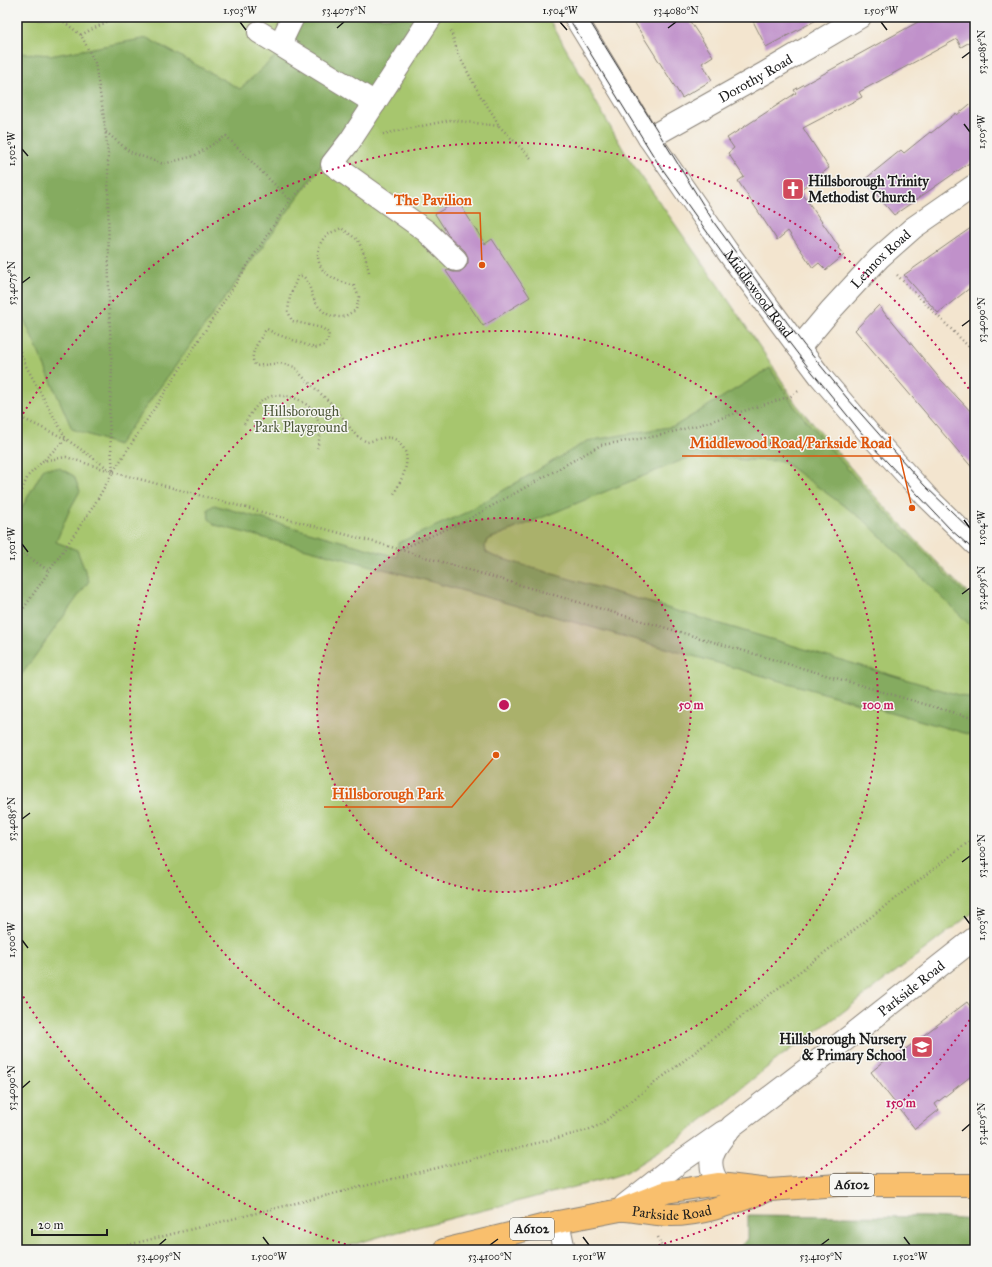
<svg xmlns="http://www.w3.org/2000/svg" width="992" height="1267" viewBox="0 0 992 1267" font-family="'IM FELL Great Primer',serif">
<rect width="100%" height="100%" fill="#f6f6f2"/>
<filter id="ink" filterUnits="userSpaceOnUse"><feTurbulence type="fractalNoise" baseFrequency=".025" numOctaves="2"/><feDisplacementMap in="SourceGraphic" scale="8" xChannelSelector="R" yChannelSelector="G"/><feConvolveMatrix kernelMatrix="1 2 1 2 8 2 1 2 1" color-interpolation-filters="sRGB"/></filter>
<filter id="wash" filterUnits="userSpaceOnUse"><feTurbulence type="fractalNoise" baseFrequency=".012" numOctaves="4" result="noise"/><feDisplacementMap in="SourceGraphic" scale="16" xChannelSelector="R" yChannelSelector="G"/><feGaussianBlur stdDeviation="0.9" result="paint"/><feColorMatrix in="noise" values="0 0 0 0 0 0 0 0 0 0 0 0 0 0 0 0 0 1.4 0 .05"/><feComposite in="paint" operator="in"/></filter>
<g filter="url(#wash)">
<rect width="100%" height="100%" fill="#f3e5cf"/>
<path fill="#a7c66e" stroke="#627145" d="M17 17H548L600 109 627 156 720 288 772 365 796 404 879 501 951 577 975 599V911L839 1015 780 1057 680 1138 625 1173 606 1179 382 1236 335 1250H17Z"/>
<path fill="#85ab61" stroke="#50643e" d="M297 17H429L118 445 72 429 17 303V53L55 55 147 38 240 89 280 52Z
M770 368 794 406 876 502 950 579 975 602V630L865 521 782 461 744 460 711 456 685 459 487 540 485 546 486 552 493 556 975 700V736L425 580 215 525 209 519 208 509 214 505 397 557 398 543 465 513 587 441 675 426Z
M44 468H59L74 476 80 491 70 509 56 542 77 550 89 581 17 681V516Z
M748 1215 931 1217 975 1220V1250H736L748 1239Z"/>
<g id="blocks">
<path fill="#c091ca" d="M631 17H687L713 56 702 63 712 80 682 98Z
M751 17H822L766 47Z
M927 17H975V39L961 47 957 39 859 92 862 97 803 128 829 168 800 190 839 247 838 248 844 255 826 270 819 263 813 268 788 231 777 240 738 181 744 177 728 153 734 148 727 138 796 93 794 90Z
M975 100V159L894 215 864 180 901 150 904 153 930 132 931 133 956 113 957 115Z
M458 201 485 244 492 239 530 297 483 326 446 271 448 270 453 272H460L465 268 468 263V257L465 251 449 236 435 214Z
M975 225V284L938 313 904 275Z
M879 305 888 318 889 317 941 380 975 416V471L855 330Z
M967 1002 975 1013V1073L935 1104 939 1110 915 1129 871 1072 888 1058 890 1061Z"/>
</g>
</g>
<g filter="url(#ink)">
<use href="#blocks" fill-opacity="0" stroke="#888076" stroke-width="1"/>
<g fill="none" stroke-linecap="round" stroke-linejoin="round">
<g stroke="#888076" stroke-width="24">
<g id="minor">
<path d="M431 17 350 141 332 164 426 231 456 260"/>
<path id="s1" d="M575 17 649 138 727 251 799 348 820 376 867 431 927 497 975 544"/>
<path d="M259 32 375 103"/>
<path d="M280 44 293 17"/>
<path id="s2" d="M649 138 765 73 860 17"/>
<path id="s3" d="M799 348 830 311 879 258 913 228 975 185"/>
<path id="s4" d="M719 1184C702 1160 716 1145 732 1126L853 1034 975 938"/>
<path d="M625 1205 676 1165 723 1132"/>
<path d="M558 1222 564 1250"/>
</g>
</g>
<g stroke="#888076" stroke-width="24">
<g id="major">
<path id="s5" d="M625 1210C640 1211 656 1215 671 1215 703 1215 733 1203 763 1192"/>
<path d="M444 1250 558 1222 620 1210 666 1192 705 1186 719 1184 770 1190 838 1185H975"/>
</g>
</g>
<path stroke="#888076" stroke-width="2.5" stroke-dasharray="1 3" stroke-linecap="butt" d="M53 17 64 22 81 35 95 63 103 111 108 154 109 306 112 371 109 420 113 472 381 544 975 719
M81 35 116 17
M499 126 531 158
M106 132 130 152 163 164 194 156 226 136 290 200
M383 134 451 120 499 126 494 116 481 97 458 54 451 31
M369 272 365 256 358 240 341 228C337 231 330 232 327 235 314 246 315 268 330 276 337 281 346 283 354 286L359 297 356 310C352 312 349 314 345 316 332 320 319 311 314 299 310 291 310 283 303 276H298L290 296 288 311 292 321 322 328 329 333 328 339 323 346 315 348 276 334 267 329 265 331C259 342 247 355 256 366L280 363 295 367 302 376 335 407 353 432 358 437 367 442C374 441 384 436 391 438 395 438 399 442 401 445 414 459 401 480 394 494
M897 275 975 353
M17 344 26 366 66 439 43 461
M17 416 66 439 113 472 66 457 43 461 28 476 17 501
M244 424C251 413 259 399 272 396 278 395 285 396 291 397 315 404 325 424 317 448
M17 549 49 571
M399 550 467 520 601 445 657 436 702 424 791 396 800 390
M17 618 93 507 113 472 290 200 313 178
M658 1237 663 1250
M108 1250 585 1131 600 1125 975 837"/>
<use href="#minor" stroke="#fff" stroke-width="22"/>
<use href="#major" stroke="#f9bf6d" stroke-width="22"/>
<path stroke="#1c1c1c" stroke-width="1" d="M568 17 656 160 739 277 804 362 873 447 950 529 975 551
M587 17 715 224 803 344 847 398 924 485 975 534"/>
</g>
</g>
<path fill="none" stroke="#1c1c1c" stroke-width="1.5" d="M240 22 246 30M560 22 567 30M881 22 887 30M337 28 344 22M668 28 676 22M962 58 970 52M964 124 970 132M22 149 28 156M22 283 30 277M962 326 970 320M964 520 970 528M22 544 28 552M962 594 970 588M22 819 30 813M962 862 970 856M964 916 970 924M22 940 28 948M22 1088 30 1081M962 1131 970 1124M263 1237 269 1245M583 1237 589 1245M904 1237 910 1245M159 1245 166 1239M490 1245 498 1239M821 1245 829 1239"/>
<circle cx="504" cy="705" r="187" fill="#c2185b" fill-opacity=".12"/>
<g fill="none" stroke="#c2185b" stroke-width="2" stroke-dasharray="2 4">
<circle cx="504" cy="705" r="187"/>
<circle cx="504" cy="705" r="374"/>
<path d="M973 1015A562 562 0 0 1 645 1249M363 1249A562 562 0 0 1 17 986M17 424A562 562 0 0 1 973 395"/>
</g>
<defs>
<g id="church-square" transform="scale(1.15)"><rect x="-9" y="-9" width="18" height="18" rx="4" fill="#d1495b" stroke="#f6f6f2"/><path d="M-1.2-6h2.4v3.5h3.3v2.4h-3.3V6h-2.4V-.1h-3.3v-2.4h3.3Z" fill="#fff"/></g>
<g id="school-square" transform="scale(1.15)"><rect x="-9" y="-9" width="18" height="18" rx="4" fill="#d1495b" stroke="#f6f6f2"/><path d="M0-5L7-2L0 1L-7-2ZM-4 1L0 2.5L4 1V4Q0 6-4 4Z" fill="#fff"/></g>
</defs>
<g fill-rule="evenodd">
<use href="#church-square" x="793" y="189"/>
<use href="#school-square" x="922" y="1047"/>
</g>
<g text-anchor="middle" dominant-baseline="central" stroke-width="3" stroke-linejoin="round" paint-order="stroke">
<g fill="#f6f6f2" stroke="#5d5d5c" stroke-width="1">
<rect x="830" y="1174" width="44" height="22" rx="3"/>
<rect x="510" y="1218" width="44" height="22" rx="3"/>
</g>
<g font-size="13" font-weight="bold" fill="#1c1c1c">
<text x="852" y="1185">A6102</text>
<text x="532" y="1229">A6102</text>
</g>
<g font-size="14" fill="#1c1c1c" stroke="#f6f6f2">
<text stroke="none"><textPath href="#s2" startOffset="122">Dorothy Road</textPath></text>
<text stroke="none"><textPath href="#s3" startOffset="121">Lennox Road</textPath></text>
<text stroke="none"><textPath href="#s1" startOffset="332">Middlewood Road</textPath></text>
<text stroke="none"><textPath href="#s4" startOffset="292">Parkside Road</textPath></text>
<text stroke="none"><textPath href="#s5" startOffset="47">Parkside Road</textPath></text>
</g>
<g font-size="14" font-weight="bold" fill="#1c1c1c" stroke="#f6f6f2" text-anchor="start">
<text x="808" y="181">Hillsborough Trinity<tspan x="808" dy="16">Methodist Church</tspan></text>
<text x="906" y="1039" text-anchor="end">Hillsborough Nursery<tspan x="906" dy="16">&amp; Primary School</tspan></text>
</g>
<g font-size="14" fill="#4d5839" stroke="#f6f6f2">
<text x="301" y="411">Hillsborough<tspan x="301" dy="16">Park Playground</tspan></text>
</g>
</g>
<circle cx="504" cy="705" r="6" fill="#c2185b" stroke="#f6f6f2" stroke-width="2"/>
<g font-size="12" text-anchor="middle" font-weight="bold" fill="#c2185b" stroke="#f6f6f2" stroke-width="3" stroke-linejoin="round" paint-order="stroke">
<text x="691" y="709">50 m</text>
<text x="878" y="709">100 m</text>
<text x="901" y="1107">150 m</text>
</g>
<path fill="none" stroke="#de560d" stroke-width="1.5" d="M482 265L480 213H386M912 508L900 456H682M496 755L452 807H324"/>
<g fill="#de560d" stroke="#f6f6f2" stroke-width="1.5">
<circle cx="482" cy="265" r="4"/>
<circle cx="912" cy="508" r="4"/>
<circle cx="496" cy="755" r="4"/>
</g>
<g font-size="15" text-anchor="middle" font-weight="bold" fill="#de560d" stroke="#f6f6f2" stroke-width="3" stroke-linejoin="round" paint-order="stroke">
<text x="433" y="205">The Pavilion</text>
<text x="791" y="448">Middlewood Road/Parkside Road</text>
<text x="388" y="799">Hillsborough Park</text>
</g>
<rect width="992" height="1267" fill="none" stroke="#f6f6f2" stroke-width="44"/>
<path d="M32 1229v6h75v-6" fill="none" stroke="#1c1c1c" stroke-width="2"/>
<text x="38" y="1229" font-size="12" fill="#1c1c1c" stroke="#f6f6f2" stroke-width="3" paint-order="stroke">20 m</text>
<rect x="22" y="22" width="948" height="1223" fill="none" stroke="#1c1c1c" stroke-width="1.5"/>
<g font-size="10" text-anchor="middle" fill="#1c1c1c">
<text x="240" y="14">1.503°W</text>
<text x="344" y="14">53.4075°N</text>
<text x="560" y="14">1.504°W</text>
<text x="676" y="14">53.4080°N</text>
<text x="881" y="14">1.505°W</text>
<text transform="translate(981 52) rotate(-90)" y="4">53.4085°N</text>
<text transform="translate(981 132) rotate(-90)" y="4">1.505°W</text>
<text transform="translate(11 149) rotate(-90)" y="4">1.502°W</text>
<text transform="translate(11 283) rotate(-90)" y="4">53.4075°N</text>
<text transform="translate(981 320) rotate(-90)" y="4">53.4090°N</text>
<text transform="translate(981 528) rotate(-90)" y="4">1.504°W</text>
<text transform="translate(11 544) rotate(-90)" y="4">1.501°W</text>
<text transform="translate(981 588) rotate(-90)" y="4">53.4095°N</text>
<text transform="translate(11 819) rotate(-90)" y="4">53.4085°N</text>
<text transform="translate(981 856) rotate(-90)" y="4">53.4100°N</text>
<text transform="translate(981 924) rotate(-90)" y="4">1.503°W</text>
<text transform="translate(11 940) rotate(-90)" y="4">1.500°W</text>
<text transform="translate(11 1088) rotate(-90)" y="4">53.4090°N</text>
<text transform="translate(981 1124) rotate(-90)" y="4">53.4105°N</text>
<text x="159" y="1260">53.4095°N</text>
<text x="269" y="1260">1.500°W</text>
<text x="490" y="1260">53.4100°N</text>
<text x="589" y="1260">1.501°W</text>
<text x="821" y="1260">53.4105°N</text>
<text x="910" y="1260">1.502°W</text>
</g>
</svg>
